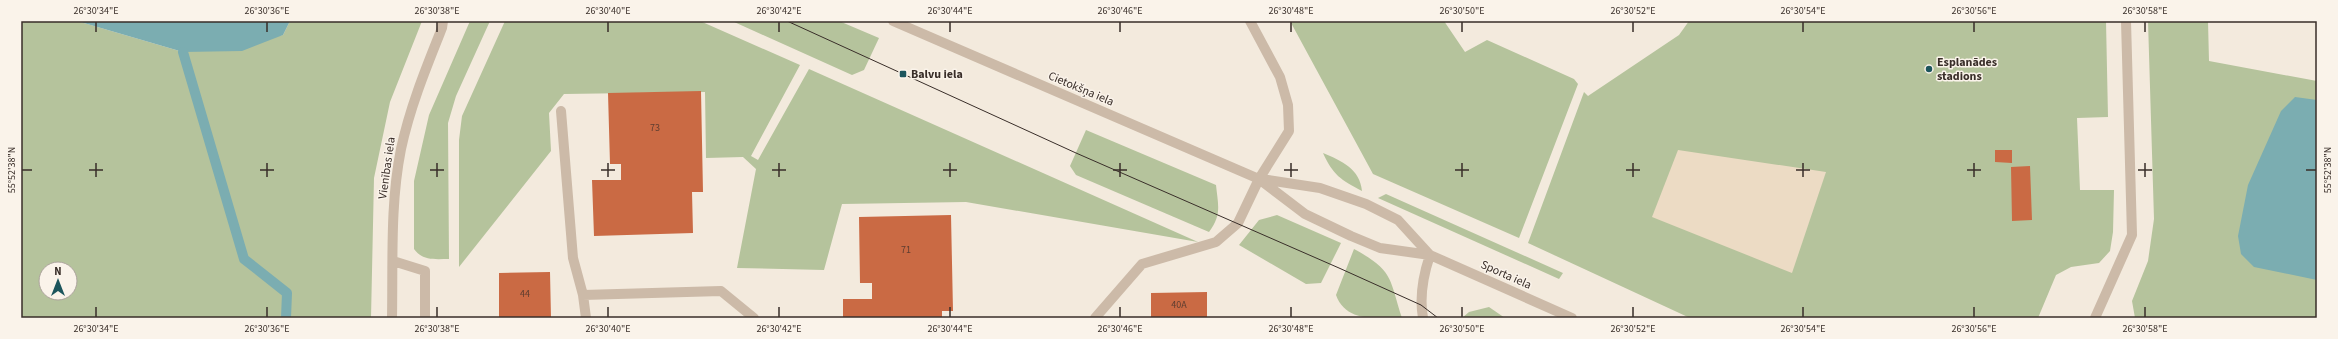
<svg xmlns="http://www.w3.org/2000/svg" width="2338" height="339" viewBox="0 0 2338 339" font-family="'Source Sans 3',sans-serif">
<rect width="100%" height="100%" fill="#f3eadd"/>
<path fill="#b5c39c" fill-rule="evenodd" d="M21 21H77L183 52 283 35 290 21H422L390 102 374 178 371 318H21ZM46 269H70V293H46Z
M470 21H490L456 96 448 123 449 259C434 259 423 261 414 249V181L429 115Z
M505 21H700L800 65 751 156 758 160 809 69 1198 242 966 202 842 204 824 270 737 268 756 169 743 157 706 158 705 92 564 94 549 113 551 151 459 267V140L462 116Z
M732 21H839L879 38 864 70 852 75Z
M1290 21H1444L1465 52 1487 40 1574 79 1578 84 1519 238 1373 174Z
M1689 21H2106L2108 117 2077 118 2080 190H2114L2113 232 2110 251 2099 263 2071 267 2056 275 2038 318H1690L1528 243 1584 92 1588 96 1679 35Z
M2148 21H2208L2209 61 2317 81V318H2135L2132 301 2148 261 2154 219Z
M1086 130 1216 185C1218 205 1222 215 1209 232L1076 175 1070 166Z
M1323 153C1342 161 1360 169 1362 191 1341 180 1333 175 1323 153Z
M1386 194 1563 273 1559 279 1378 198Z
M1277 215 1341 243 1321 283 1306 284 1239 245 1259 220Z
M1354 249C1394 271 1389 278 1402 318 1378 318 1346 323 1336 295Z
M1489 307 1505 318H1462L1469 312Z"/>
<path fill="#ecdbc4" d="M1678 150 1826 172 1792 273 1652 217Z"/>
<path fill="#7badb1" d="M77 21H290L283 35 242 51 183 52Z
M2295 97 2317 100V280L2254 267 2241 254 2238 236 2248 185 2281 111Z"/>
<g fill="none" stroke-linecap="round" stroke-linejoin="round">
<path stroke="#7badb1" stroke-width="10" d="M183 52 244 259 287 293 286 318"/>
</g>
<path fill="#ca6a44" d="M701 91 703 192H692L693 233 594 236 592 180H621V164H610L608 93Z
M1995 150H2012V163L1995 162Z
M2030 166 2032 220 2012 221 2011 167Z
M951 215 953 311H942V318H843V299H872V283H860L859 217Z
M550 272 551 318H499V273Z
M1207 292V318H1151V293Z"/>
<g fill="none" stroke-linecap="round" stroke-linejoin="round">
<path stroke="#ccbaa8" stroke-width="10" d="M893 21 1259 179 1305 214 1351 236 1380 248 1430 255 1572 318
M561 111 573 258 583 295 586 318
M1261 179 1320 188 1366 204 1398 220 1430 255
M393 261 425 271V318
M583 295 721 291 754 318
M392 318C393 262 390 204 401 149 410 107 426 68 442 28L443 21
M1095 318 1142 264 1216 242 1238 223 1259 179 1289 131 1288 105 1280 77 1250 21
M1423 318C1419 296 1423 276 1430 255
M2095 318 2132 235 2126 21"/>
<path stroke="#392e29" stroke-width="1" d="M787 21 1076 153 1339 268 1421 305 1438 318"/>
</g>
<path fill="none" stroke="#392e29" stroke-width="1.5" d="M96 22V32M267 22V32M437 22V32M608 22V32M779 22V32M950 22V32M1120 22V32M1291 22V32M1462 22V32M1633 22V32M1803 22V32M1974 22V32M2145 22V32M96 163V177M267 163V177M437 163V177M608 163V177M779 163V177M950 163V177M1120 163V177M1291 163V177M1462 163V177M1633 163V177M1803 163V177M1974 163V177M2145 163V177M22 170H32M89 170H103M260 170H274M430 170H444M601 170H615M772 170H786M943 170H957M1113 170H1127M1284 170H1298M1455 170H1469M1626 170H1640M1796 170H1810M1967 170H1981M2138 170H2152M2306 170H2316M96 307V317M267 307V317M437 307V317M608 307V317M779 307V317M950 307V317M1120 307V317M1291 307V317M1462 307V317M1633 307V317M1803 307V317M1974 307V317M2145 307V317"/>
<g fill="#1c555c" stroke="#faf3ea" stroke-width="1.5">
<circle cx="1929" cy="69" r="4"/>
<rect x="899" y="70" width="8" height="8" rx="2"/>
</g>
<g text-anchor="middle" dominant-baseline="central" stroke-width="3" stroke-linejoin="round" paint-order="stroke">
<g font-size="10" fill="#5d3d30">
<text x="655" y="128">73</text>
<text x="906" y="250">71</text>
<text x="525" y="294">44</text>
<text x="1179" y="305">40A</text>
</g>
<g font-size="12" font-weight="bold" fill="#392e29" stroke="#faf3ea" text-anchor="start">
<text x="1937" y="62">Esplanādes<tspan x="1937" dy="14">stadions</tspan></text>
<text x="911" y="74">Balvu iela</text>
</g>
<g font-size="12" fill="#392e29" stroke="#faf3ea">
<text transform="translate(1081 89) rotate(23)">Cietokšņa iela</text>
<text transform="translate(387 168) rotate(-82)">Vienības iela</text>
<text transform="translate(1506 275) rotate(24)">Sporta iela</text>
</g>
</g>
<rect width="2338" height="339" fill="none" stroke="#faf3ea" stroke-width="44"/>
<g transform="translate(58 281)"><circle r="19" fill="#faf3ea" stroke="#ada49d"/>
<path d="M0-3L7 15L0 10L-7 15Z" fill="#1c555c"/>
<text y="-6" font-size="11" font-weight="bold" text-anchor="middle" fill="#392e29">N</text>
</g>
<rect x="22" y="22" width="2294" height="295" fill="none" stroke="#392e29" stroke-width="1.5"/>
<g font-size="10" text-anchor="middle" fill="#392e29">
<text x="96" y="14">26°30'34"E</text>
<text x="267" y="14">26°30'36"E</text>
<text x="437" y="14">26°30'38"E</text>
<text x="608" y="14">26°30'40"E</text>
<text x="779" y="14">26°30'42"E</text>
<text x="950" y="14">26°30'44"E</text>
<text x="1120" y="14">26°30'46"E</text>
<text x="1291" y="14">26°30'48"E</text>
<text x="1462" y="14">26°30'50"E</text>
<text x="1633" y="14">26°30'52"E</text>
<text x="1803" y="14">26°30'54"E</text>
<text x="1974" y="14">26°30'56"E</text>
<text x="2145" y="14">26°30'58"E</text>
<text transform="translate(11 170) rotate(-90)" y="4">55°52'38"N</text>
<text transform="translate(2327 170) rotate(-90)" y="4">55°52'38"N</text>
<text x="96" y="332">26°30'34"E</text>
<text x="267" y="332">26°30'36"E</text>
<text x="437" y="332">26°30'38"E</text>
<text x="608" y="332">26°30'40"E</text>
<text x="779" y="332">26°30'42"E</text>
<text x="950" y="332">26°30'44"E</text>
<text x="1120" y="332">26°30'46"E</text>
<text x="1291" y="332">26°30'48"E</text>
<text x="1462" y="332">26°30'50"E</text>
<text x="1633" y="332">26°30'52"E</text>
<text x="1803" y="332">26°30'54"E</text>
<text x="1974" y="332">26°30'56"E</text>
<text x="2145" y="332">26°30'58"E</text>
</g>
</svg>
